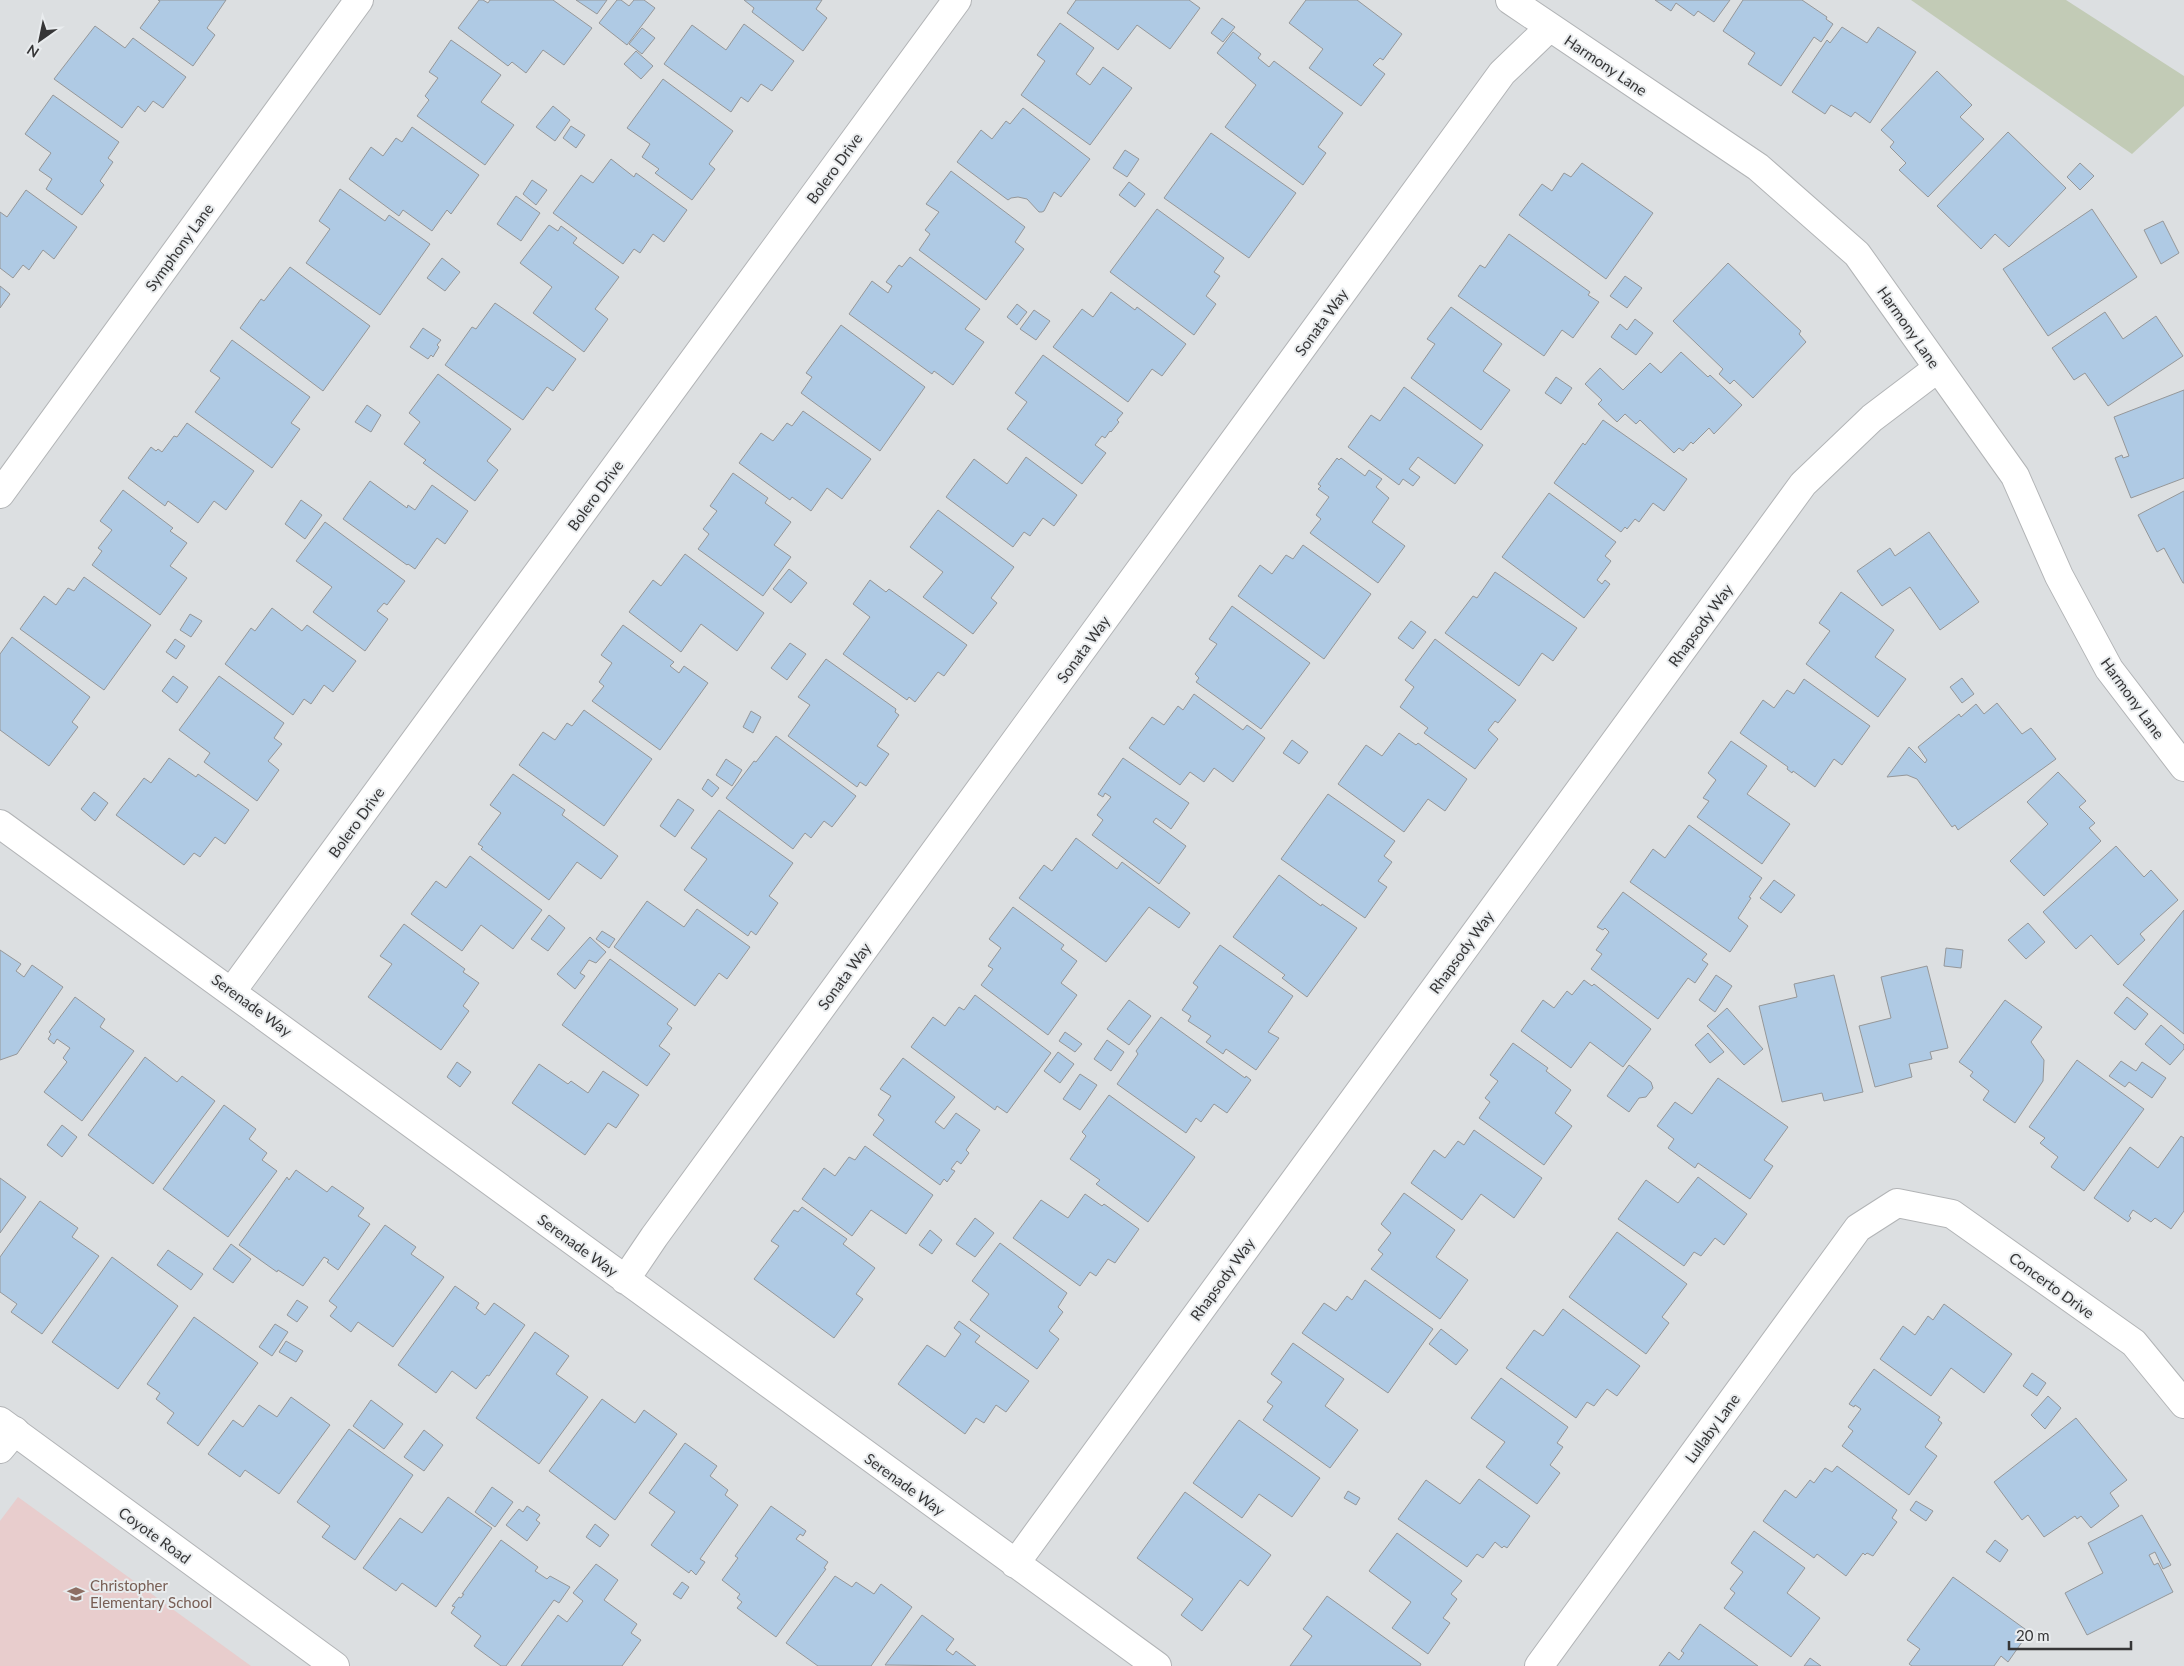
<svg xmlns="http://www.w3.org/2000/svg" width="2184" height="1666" viewBox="0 0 2184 1666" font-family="Lato,sans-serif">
<rect width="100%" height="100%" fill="#dcdfe1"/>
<path fill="#e8cdcd" d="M18 1497 251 1666H0V1521Z"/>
<path fill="#c2cbb6" d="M1911 0H2066L2184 76V106L2132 154Z"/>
<path fill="#afcae4" stroke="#959799" d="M158 0H226L207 28 215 35 193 66 140 28 160 1Z
M479 0H483L488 3 490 0H553L592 28 564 65 543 50 526 73 512 62 508 66 458 28Z
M576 0H607L597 14Z
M617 0H621L629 6 634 0H644L655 8 627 45 599 23Z
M744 0H822L816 9 827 18 803 51 752 12 754 8Z
M1076 0H1189L1200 8 1170 49 1137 25 1118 50 1067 13Z
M1306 0H1357L1402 34 1383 60 1380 58 1373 65 1385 74 1361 106 1309 68 1323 49 1289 23Z
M1655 0H1730L1714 22 1698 11 1694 16 1676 3 1671 11Z
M1743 0H1802L1827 17 1826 19 1833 24 1821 42 1814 37 1781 86 1748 64 1755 53 1723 31Z
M1222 18 1235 27 1223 42 1211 33Z
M1060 23 1094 48 1076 74 1090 85 1103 67 1132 88 1090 145 1021 95 1045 61 1037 55Z
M744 24 794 61 772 91 761 84 748 102 741 97 731 112 664 64 692 25 726 50Z
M95 26 125 48 133 38 186 77 163 108 153 101 145 112 138 106 122 128 54 79Z
M1842 27 1867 43 1878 27 1916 52 1870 123 1855 112 1851 117 1831 105 1825 114 1792 92 1827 40 1830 43Z
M642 28 655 38 642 54 629 44Z
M1233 32 1261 54 1258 58 1269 67 1274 61 1343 113 1318 147 1326 153 1303 185 1225 127 1256 85 1217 53Z
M451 40 501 75 481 102 514 125 485 165 417 116 429 100 425 96 438 78 429 72Z
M636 51 653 66 641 79 624 64Z
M1937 71 1972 105 1960 117 1984 139 1928 197 1899 170 1906 163 1890 147 1894 142 1881 130Z
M663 79 733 131 709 164 715 169 692 200 655 173 659 169 642 157 650 144 627 128Z
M53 95 119 142 108 158 113 162 100 181 104 185 82 215 46 189 52 179 39 170 51 153 25 134Z
M553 106 570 120 555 141 536 127Z
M1023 108 1090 159 1061 197 1054 192 1044 211 1042 212H1039L1027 199 1018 197 1011 198 1008 200 957 162 981 130 992 139 1006 121 1010 124Z
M571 126 585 135 576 148 563 138Z
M412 127 479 175 451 214 447 210 432 231 403 210 399 216 349 179 371 147 383 156 396 138 402 142Z
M2008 132 2066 188 2009 247 1995 234 1981 249 1937 206Z
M1211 133 1296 193 1249 258 1164 198Z
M1125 150 1139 159 1127 177 1113 168Z
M611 159 634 177 636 173 687 210 664 242 653 234 640 253 634 249 623 264 553 213 581 175 593 183Z
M1582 163 1653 213 1606 279 1519 215 1542 184 1552 191 1564 173 1571 177Z
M2080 163 2094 176 2080 190 2067 177Z
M951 171 1025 227 1015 242 1024 249 986 300 919 250 930 234 925 230 939 212 926 204Z
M532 180 547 190 536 205 523 194Z
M1129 182 1145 194 1135 207 1119 195Z
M340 189 385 221 389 215 430 244 380 315 306 263 330 229 319 221Z
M26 190 77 227 54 259 43 250 29 270 23 265 13 278 0 268V212L7 217Z
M516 196 540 213 521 241 497 224Z
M1157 209 1224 258 1214 272 1220 276 1206 296 1216 304 1194 335 1110 272Z
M2092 209 2137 277 2048 336 2003 269Z
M2163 221 2179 253 2161 264 2144 230Z
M549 225 558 231 561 226 577 238 573 243 619 277 595 309 608 319 584 352 533 313 552 287 520 263Z
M1509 234 1590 292 1588 295 1599 302 1573 338 1562 330 1544 356 1458 296 1480 265 1485 268Z
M910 257 980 309 965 329 984 342 953 385 934 371 932 374 849 314 872 281 888 293 892 286 886 282 899 265 902 267Z
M442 258 460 272 445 291 427 278Z
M1728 263 1801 331 1799 334 1806 342 1753 398 1734 380 1730 384 1719 374 1723 369 1673 321Z
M290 267 370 326 323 391 240 328 261 299 264 301Z
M1625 276 1642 288 1627 308 1610 296Z
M0 286 10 294 0 308Z
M1111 292 1135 310 1137 307 1186 344 1162 376 1152 369 1128 402 1053 347 1082 309 1093 317Z
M495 303 576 359 553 391 547 387 523 420 445 365 472 327 476 329Z
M1017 304 1027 312 1017 325 1007 317Z
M1451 307 1502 344 1483 371 1510 390 1481 430 1411 378 1435 344 1427 339Z
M1034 310 1050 321 1036 340 1020 329Z
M2105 312 2123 339 2156 316 2183 356 2108 406 2085 373 2074 380 2052 348Z
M1635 319 1653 333 1636 355 1611 337 1620 324 1627 330Z
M841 325 925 387 880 451 801 393 812 377 806 373Z
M423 328 441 340 437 345 439 347 433 357 431 355 428 359 410 347Z
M232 340 310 397 291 423 300 429 272 468 195 412 220 378 210 371Z
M1681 352 1708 377 1710 375 1742 405 1714 434 1709 428 1693 444 1691 442 1683 451 1679 448 1674 453 1640 420 1636 424 1625 414 1617 422 1598 404 1602 400 1585 384 1600 368 1623 390 1650 363 1661 373Z
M1043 355 1123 413 1117 420 1119 422 1111 432 1110 431 1105 438 1102 436 1095 445 1106 453 1082 484 1007 429 1027 402 1015 393Z
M438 374 511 429 487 461 498 470 475 501 423 463 426 460 404 444 420 422 409 413Z
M1556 377 1572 388 1561 404 1545 393Z
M1404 387 1483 445 1455 484 1418 457 1409 469 1420 477 1413 486 1403 479 1399 485 1348 447 1371 415 1380 421Z
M2184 390V478L2131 498 2115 458 2122 455 2123 458 2129 456 2114 417Z
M367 405 381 415 371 432 355 422Z
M803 411 871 459 842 499 827 488 811 511 792 497 790 500 739 463 761 433 773 441 787 423 792 426Z
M1603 420 1687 479 1664 511 1653 503 1639 522 1635 519 1627 529 1625 527 1621 532 1554 483 1583 443 1585 445Z
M187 423 254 471 226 510 214 501 198 523 168 501 165 506 128 478 151 447 156 451 158 449 162 452 174 436 177 437Z
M1026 457 1077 495 1054 526 1043 518 1030 536 1024 532 1013 547 946 497 974 459 1007 484Z
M1337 458 1339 460 1341 458 1365 476 1369 470 1382 479 1376 487 1389 498 1372 522 1405 546 1378 583 1310 533 1321 519 1316 515 1329 497 1318 489 1321 486 1318 484Z
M733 473 768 498 765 503 791 522 774 545 791 557 763 596 698 549 709 534 703 529 717 511 710 506Z
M370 481 407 508 408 505 415 510 432 485 468 511 445 544 437 538 415 569 408 564 407 565 343 519Z
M123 490 173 528 170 531 187 543 170 566 187 578 160 615 92 565 102 551 98 548 112 530 100 521Z
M2184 491V583H2183L2164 548 2157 552 2138 515Z
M1549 493 1616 542 1605 556 1611 561 1597 580 1602 584 1605 580 1610 584 1584 618 1502 557Z
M301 500 322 515 305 539 285 524Z
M938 510 1014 567 991 598 997 603 973 634 923 597 943 572 910 547Z
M325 522 405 581 387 605 384 603 377 611 388 619 365 651 313 612 332 587 296 561Z
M1929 532 1979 602 1940 630 1910 587 1882 606 1857 571 1890 548 1895 556Z
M1303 545 1371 594 1324 659 1238 596 1260 565 1272 574 1286 555 1293 559Z
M685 554 764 613 737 651 701 624 681 652 629 612 653 580 661 586Z
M789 569 807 583 791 603 773 589Z
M1495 572 1577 628 1553 661 1542 653 1519 686 1445 633 1473 596 1477 598Z
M84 577 151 625 104 690 20 629 44 596 56 605 68 588 74 591Z
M870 580 886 592 889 589 967 645 944 676 938 672 915 702 909 697 907 700 843 654 870 617 853 604Z
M1841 592 1894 630 1875 657 1906 679 1878 717 1806 664 1830 631 1819 623Z
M1232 606 1310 663 1261 729 1196 682 1199 678 1195 674 1217 644 1209 639Z
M272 608 302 631 307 625 356 661 333 692 324 685 311 704 304 699 293 715 225 664 251 628 255 631Z
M190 614 202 621 191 637 180 630Z
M1411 621 1426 632 1413 649 1398 638Z
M623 625 674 662 670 666 679 673 684 666 708 683 660 750 592 701 604 686 599 682 612 663 601 655Z
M12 637 90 697 72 722 78 727 49 766 0 730V654Z
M175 639 185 646 176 659 166 652Z
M1435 639 1516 700 1498 723 1495 721 1488 730 1498 739 1475 769 1424 733 1428 728 1400 707 1414 687 1405 680Z
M790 643 806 654 787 680 771 668Z
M826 659 896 709 895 712 899 715 877 746 889 754 866 786 860 782 857 787 788 736 810 705 798 697Z
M173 676 188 687 177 703 162 691Z
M219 676 284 723 274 738 282 744 268 761 279 770 257 801 204 762 210 753 179 730Z
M1962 678 1974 694 1962 703 1950 687Z
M1804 679 1870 726 1842 765 1834 759 1815 787 1793 771 1792 773 1787 769 1788 767 1740 733 1763 700 1774 708 1787 690 1794 694Z
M1194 694 1243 730 1247 725 1265 738 1233 782 1214 768 1204 782 1190 772 1180 785 1129 748 1152 717 1164 725 1178 706 1183 710Z
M1997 703 2022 734 2031 728 2056 759 1958 830 1955 825 1952 827 1917 779 1907 775 1887 777 1909 747 1925 763 1927 760 1918 747 1959 714 1961 717 1976 704 1984 714Z
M584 710 652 759 604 826 519 765 543 732 555 740 567 723 572 726Z
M751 711 761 717 753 733 743 727Z
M1399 733 1416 745 1418 743 1467 779 1445 811 1428 799 1404 832 1338 784 1366 745 1382 756Z
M776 736 856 796 832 827 824 821 811 838 805 833 793 849 726 798 754 761 756 762Z
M1292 740 1308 752 1299 764 1283 753Z
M1731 741 1767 766 1747 794 1790 824 1762 864 1697 817 1709 801 1703 798 1716 780 1708 773Z
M169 758 196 777 198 774 249 810 225 844 215 837 200 857 194 853 184 865 116 815 144 778 151 783Z
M1123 758 1189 803 1171 829 1156 818 1153 822 1186 846 1159 884 1092 835 1103 820 1097 815 1111 797 1105 793 1103 797 1098 794Z
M726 759 742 770 732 786 716 775Z
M2058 772 2086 801 2079 807 2095 823 2089 828 2101 841 2044 896 2010 861 2048 824 2027 802Z
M513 774 565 810 562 815 618 856 601 879 577 862 549 900 481 849 483 847 478 844 501 813 490 805Z
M708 779 719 788 712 797 702 789Z
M94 792 108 803 95 821 81 809Z
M1328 794 1395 841 1384 856 1392 862 1378 881 1387 887 1365 918 1281 859Z
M678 799 694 810 675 837 660 826Z
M719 810 793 863 769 896 778 903 756 935 751 931 748 936 684 890 707 859 691 848Z
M1689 825 1762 878 1749 897 1751 898 1738 918 1748 926 1730 952 1630 882 1653 849 1665 858Z
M1076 838 1117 869 1122 862 1190 913 1179 928 1149 907 1106 962 1019 898 1044 865 1052 871Z
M2116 846 2144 877 2151 870 2178 900 2140 934 2145 940 2118 965 2091 935 2076 949 2043 912Z
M470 856 542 910 513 949 481 925 462 951 411 914 436 881 446 888Z
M1279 875 1321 906 1322 904 1357 928 1307 997 1282 978 1285 975 1233 937Z
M1774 880 1795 895 1781 913 1760 898Z
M1623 892 1707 954 1702 960 1708 964 1695 983 1688 978 1658 1019 1591 969 1602 954 1596 950 1609 932 1605 928 1603 930 1597 927Z
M647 901 684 927 697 909 750 947 727 979 719 973 695 1006 614 947Z
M1013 907 1064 945 1061 949 1077 961 1061 983 1077 995 1048 1035 981 985 993 969 988 966 1001 948 989 939Z
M2184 910V1034L2123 985Z
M549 915 565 928 548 951 531 939Z
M2028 923 2045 942 2026 959 2008 940Z
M404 924 465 969 463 972 479 983 463 1006 469 1011 441 1050 368 997 392 964 380 956Z
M602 931 615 939 609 948 596 939Z
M590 937 606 952 596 963 589 960 580 973 585 976 575 989 557 974Z
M1220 945 1293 996 1268 1032 1279 1038 1256 1070 1226 1049 1223 1054 1206 1042 1211 1036 1188 1021 1191 1016 1182 1010 1198 987 1193 983Z
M1946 948 1963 950 1961 968 1944 966Z
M0 950 21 964 16 971 24 977 32 965 63 987 17 1054 0 1060Z
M610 959 678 1009 667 1024 672 1028 659 1046 670 1054 647 1086 562 1025Z
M1927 966 1948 1048 1930 1052 1932 1059 1909 1064 1912 1077 1875 1087 1859 1026 1891 1018 1881 977Z
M1716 975 1732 986 1715 1012 1699 1000Z
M1834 975 1863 1092 1824 1101 1822 1093 1782 1102 1759 1006 1797 997 1794 984Z
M1584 980 1592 986 1594 984 1651 1029 1623 1067 1590 1042 1571 1068 1521 1031 1543 1000 1554 1008 1567 991 1572 995Z
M975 995 1051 1053 1007 1113 997 1106 995 1110 911 1047 933 1017 945 1026 959 1007 964 1010Z
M75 997 105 1019 100 1027 134 1051 82 1121 44 1092 67 1062 63 1058 70 1048 57 1039 54 1044 48 1039 51 1034 49 1032Z
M2127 997 2148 1014 2135 1030 2114 1013Z
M1129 1000 1151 1016 1129 1045 1107 1029Z
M2005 1000 2042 1027 2031 1042 2044 1060 2043 1081 2015 1123 1983 1100 1989 1091 1970 1076 1973 1072 1959 1062Z
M1727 1008 1763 1049 1744 1065 1707 1026Z
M1161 1017 1245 1078 1246 1076 1251 1080 1227 1113 1214 1104 1201 1122 1196 1118 1186 1133 1117 1084 1138 1054 1136 1051Z
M2161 1025 2184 1045V1049L2170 1065 2145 1044Z
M1065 1032 1082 1044 1075 1052 1059 1041Z
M1708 1033 1724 1052 1710 1063 1695 1045Z
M1107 1040 1124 1052 1111 1071 1094 1059Z
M1513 1043 1548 1068 1546 1071 1571 1090 1555 1113 1572 1126 1544 1165 1479 1118 1490 1102 1485 1098 1498 1081 1490 1075Z
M1058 1052 1074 1064 1060 1083 1044 1071Z
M145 1057 177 1082 182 1076 215 1101 153 1184 88 1135Z
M903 1058 955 1097 935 1122 944 1129 956 1113 980 1130 966 1150 969 1153 961 1164 957 1161 951 1169 955 1171 947 1182 944 1179 940 1185 873 1135 884 1120 878 1115 891 1096 880 1089Z
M2077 1060 2144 1109 2084 1191 2051 1167 2058 1157 2040 1143 2045 1138 2029 1127Z
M2121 1061 2136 1071 2142 1062 2166 1078 2152 1098 2129 1082 2125 1087 2109 1076Z
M457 1062 471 1072 460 1087 447 1077Z
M539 1064 568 1084 571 1081 588 1093 603 1071 639 1095 616 1128 608 1123 585 1155 512 1103Z
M1629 1065 1651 1082 1653 1088 1646 1097 1639 1098 1629 1112 1607 1096Z
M1080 1074 1097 1085 1080 1110 1063 1099Z
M1718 1078 1788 1127 1764 1160 1773 1166 1750 1199 1698 1163 1695 1168 1668 1148 1674 1139 1657 1126 1675 1102 1692 1114Z
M1109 1095 1195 1157 1148 1222 1096 1184 1100 1180 1070 1159 1086 1136 1082 1132Z
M224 1105 256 1129 249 1139 267 1153 262 1160 277 1171 228 1237 163 1189Z
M62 1125 77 1137 62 1157 47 1145Z
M1474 1130 1542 1178 1514 1218 1481 1194 1462 1220 1411 1183 1434 1150 1445 1158 1458 1141 1464 1145Z
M2181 1136 2184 1138V1211L2171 1229 2155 1218 2151 1222 2133 1210 2129 1216 2131 1218 2128 1222 2094 1198 2130 1147 2158 1168Z
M865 1146 933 1195 906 1234 871 1210 852 1236 802 1199 824 1168 835 1176 849 1157 855 1160Z
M296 1170 327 1192 332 1186 364 1208 358 1216 370 1224 338 1270 327 1262 329 1260 324 1257 303 1286 278 1270 277 1272 239 1245 287 1177 289 1180Z
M1698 1177 1747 1214 1724 1245 1715 1238 1701 1256 1694 1252 1684 1266 1618 1219 1646 1180 1678 1203Z
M0 1178 26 1197 0 1233Z
M1404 1193 1455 1230 1436 1257 1468 1280 1440 1319 1371 1269 1383 1254 1378 1250 1391 1233 1381 1224Z
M1085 1194 1102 1206 1104 1204 1139 1229 1115 1263 1108 1259 1096 1276 1090 1272 1080 1286 1013 1238 1041 1200 1068 1218Z
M40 1201 78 1228 72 1237 99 1256 42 1334 11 1312 17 1304 0 1292V1257Z
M802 1207 847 1239 843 1244 875 1268 856 1294 863 1299 834 1338 754 1279 779 1246 771 1241 794 1210 798 1212Z
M975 1218 994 1233 975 1257 956 1244Z
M385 1225 416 1247 411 1254 444 1277 393 1347 358 1322 351 1332 330 1316 337 1307 329 1301Z
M930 1230 942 1240 932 1254 919 1245Z
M1617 1232 1687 1284 1662 1317 1669 1323 1646 1354 1569 1297Z
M1000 1243 1067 1293 1058 1307 1063 1312 1049 1331 1059 1339 1037 1369 970 1320 989 1294 972 1281Z
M231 1244 251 1259 233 1283 213 1269Z
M168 1250 203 1274 191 1290 157 1265Z
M112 1257 178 1306 118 1389 52 1342Z
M1365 1280 1433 1329 1388 1393 1302 1333 1324 1303 1336 1311 1347 1296 1352 1300Z
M455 1286 479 1303 476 1308 485 1315 494 1303 525 1325 489 1376 487 1375 476 1389 452 1371 436 1393 398 1365Z
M297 1300 308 1307 297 1322 287 1315Z
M1944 1304 2012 1354 1984 1393 1951 1368 1931 1396 1880 1359 1903 1326 1915 1335 1928 1316 1933 1320Z
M1563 1309 1640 1366 1617 1396 1607 1389 1594 1406 1587 1402 1576 1418 1506 1368 1534 1330 1543 1336Z
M194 1317 258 1363 198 1446 167 1423 174 1413 156 1399 160 1393 147 1384Z
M959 1321 980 1336 975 1342 1029 1381 1006 1412 996 1405 984 1423 976 1418 965 1434 898 1384 927 1345 945 1357 961 1334 954 1328Z
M275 1324 288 1332 272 1356 259 1347Z
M1441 1329 1468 1350 1456 1365 1429 1344Z
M535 1332 569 1356 556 1374 588 1397 539 1464 476 1418Z
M286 1341 303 1351 296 1362 279 1352Z
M1293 1343 1344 1379 1325 1406 1358 1430 1330 1468 1263 1420 1273 1406 1267 1402 1282 1382 1271 1374Z
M1874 1369 1940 1417 1938 1420 1942 1423 1925 1447 1937 1456 1909 1495 1842 1446 1853 1431 1848 1427 1861 1409 1855 1405 1854 1407 1849 1404Z
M2032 1373 2046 1383 2037 1396 2023 1386Z
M1501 1378 1568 1427 1557 1443 1563 1447 1550 1465 1560 1473 1537 1504 1486 1467 1505 1442 1471 1418Z
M2048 1396 2061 1408 2045 1429 2031 1415Z
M291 1397 330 1425 279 1494 245 1470 240 1477 208 1454 233 1420 243 1427 259 1405 277 1417Z
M602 1399 635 1423 644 1410 677 1434 615 1520 549 1471Z
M371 1400 403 1424 384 1449 353 1426Z
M2076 1418 2127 1480 2110 1493 2119 1506 2091 1528 2081 1516 2077 1519 2075 1516 2044 1537 2028 1515 2022 1520 1994 1482Z
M1239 1420 1320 1478 1292 1517 1259 1494 1242 1518 1193 1483Z
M349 1429 413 1475 355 1560 322 1537 330 1526 297 1502Z
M424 1430 443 1445 424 1471 404 1457Z
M685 1443 717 1466 710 1476 728 1490 725 1495 738 1505 700 1559 705 1562 696 1575 691 1570 689 1573 651 1545 675 1512 649 1493Z
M1837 1466 1897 1510 1892 1518 1897 1522 1873 1556 1867 1553 1865 1555 1863 1553 1846 1576 1817 1554 1814 1558 1763 1521 1785 1490 1796 1498 1810 1480 1814 1483 1825 1468 1832 1472Z
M1479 1479 1530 1516 1507 1548 1504 1546 1502 1548 1495 1542 1483 1558 1477 1554 1467 1567 1398 1519 1426 1480 1460 1504Z
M492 1487 513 1502 495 1527 475 1512Z
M1348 1491 1360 1498 1356 1505 1344 1498Z
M1185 1492 1271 1555 1248 1586 1240 1580 1202 1631 1181 1615 1193 1599 1137 1558Z
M448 1497 492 1528 436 1607 402 1583 396 1591 363 1568 400 1518 422 1533Z
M1916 1501 1933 1511 1926 1521 1910 1510Z
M527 1506 540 1515 536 1520 540 1523 527 1541 506 1525 519 1509 523 1512Z
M771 1506 806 1531 803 1536 800 1534 796 1539 828 1562 824 1568 826 1569 776 1637 737 1608 742 1602 737 1598 740 1594 722 1580 738 1558 735 1556Z
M2142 1515 2171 1565 2163 1569 2155 1552 2149 1555 2154 1565 2158 1563 2173 1592 2087 1635 2065 1593 2103 1573 2088 1543Z
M595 1524 609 1535 600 1547 586 1537Z
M1754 1531 1805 1568 1787 1593 1820 1618 1791 1657 1724 1608 1735 1593 1730 1589 1743 1572 1731 1563Z
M1397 1533 1462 1581 1451 1594 1457 1599 1443 1618 1450 1623 1428 1654 1392 1628 1411 1602 1369 1571Z
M501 1540 538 1567 535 1571 547 1579 550 1576 570 1587 559 1603 554 1600 506 1666H501L474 1646 481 1636 451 1613 455 1607 452 1606 459 1597 461 1598 464 1594H462Z
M1995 1540 2008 1550 2000 1562 1986 1552Z
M596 1564 618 1580 604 1600 637 1624 631 1633 641 1640 622 1666H521L558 1615 567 1622 583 1601 573 1593Z
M835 1576 852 1587 856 1582 874 1594 881 1584 912 1607 871 1666H818L786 1643Z
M1953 1577 2029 1632 2008 1662 2001 1656 1994 1666H1912L1909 1664 1920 1649 1907 1640Z
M682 1582 689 1587 681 1599 673 1594Z
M1327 1596 1421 1664 1420 1666H1290L1312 1636 1303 1629Z
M922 1615 954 1639 946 1650 953 1655 956 1651 976 1666 885 1665Z
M1700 1624 1758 1666H1659L1669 1652 1679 1660 1684 1653 1681 1651Z
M1810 1658 1821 1666H1804Z"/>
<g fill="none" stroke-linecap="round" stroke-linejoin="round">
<g stroke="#b2b4b6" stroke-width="30">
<path id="minor" d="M1510 0 1758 167 1857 254 2015 476 2059 576 2109 669 2184 767
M0 494 359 0
M0 824C387 1102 769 1388 1157 1666
M232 991 957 0
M625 1280 654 1237 1502 73 1550 27
M0 1449 15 1431
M1015 1564 1803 484 1872 418 1938 368
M1539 1666 1858 1228 1897 1203 1952 1214 2134 1343 2184 1404"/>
</g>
<g stroke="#b2b4b6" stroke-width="30">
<path id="tertiary" d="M0 1421 335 1666"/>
</g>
<use href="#minor" stroke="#fff" stroke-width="28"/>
<use href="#tertiary" stroke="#fff" stroke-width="28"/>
</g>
<defs>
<g id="school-bare" transform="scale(1.35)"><path d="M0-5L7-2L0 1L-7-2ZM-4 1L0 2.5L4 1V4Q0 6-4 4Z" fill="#8d6e63" stroke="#e9ecee" stroke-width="2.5" paint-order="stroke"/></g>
</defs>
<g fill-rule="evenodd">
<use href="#school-bare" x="76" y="1594"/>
</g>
<g text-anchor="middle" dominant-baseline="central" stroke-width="4" stroke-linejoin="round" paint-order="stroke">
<g font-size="15" fill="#363637" stroke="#e9ecee">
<text transform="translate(1606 65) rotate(34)">Harmony Lane</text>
<text transform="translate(834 168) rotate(-54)">Bolero Drive</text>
<text transform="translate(179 247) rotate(-54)">Symphony Lane</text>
<text transform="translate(1321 322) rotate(-54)">Sonata Way</text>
<text transform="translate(1909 327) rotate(55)">Harmony Lane</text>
<text transform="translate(595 495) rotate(-54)">Bolero Drive</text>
<text transform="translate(1700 625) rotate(-54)">Rhapsody Way</text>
<text transform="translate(1083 649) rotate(-54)">Sonata Way</text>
<text transform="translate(2133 698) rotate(54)">Harmony Lane</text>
<text transform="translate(356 822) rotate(-54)">Bolero Drive</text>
<text transform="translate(1461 952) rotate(-54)">Rhapsody Way</text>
<text transform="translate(844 976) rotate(-54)">Sonata Way</text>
<text transform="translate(252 1005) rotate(36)">Serenade Way</text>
<text transform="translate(578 1245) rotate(36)">Serenade Way</text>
<text transform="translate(1222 1279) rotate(-54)">Rhapsody Way</text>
<text transform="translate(2052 1285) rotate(36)">Concerto Drive</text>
<text transform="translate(1712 1428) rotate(-54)">Lullaby Lane</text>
<text transform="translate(905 1484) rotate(36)">Serenade Way</text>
<text transform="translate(155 1535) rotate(36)">Coyote Road</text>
</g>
<g font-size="15" fill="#785e54" stroke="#e9ecee" text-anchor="start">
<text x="90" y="1585">Christopher<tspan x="90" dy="17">Elementary School</tspan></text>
</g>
</g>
<g transform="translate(40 40) rotate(213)" stroke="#e9ecee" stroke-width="4" paint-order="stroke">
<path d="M0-4L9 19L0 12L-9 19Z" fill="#363637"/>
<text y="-8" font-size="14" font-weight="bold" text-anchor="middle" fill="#363637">N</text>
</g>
<path d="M2009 1641v8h122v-8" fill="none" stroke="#363637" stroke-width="2.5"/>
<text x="2016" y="1641" font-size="15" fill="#363637" stroke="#e9ecee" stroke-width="4" paint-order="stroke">20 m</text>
</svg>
